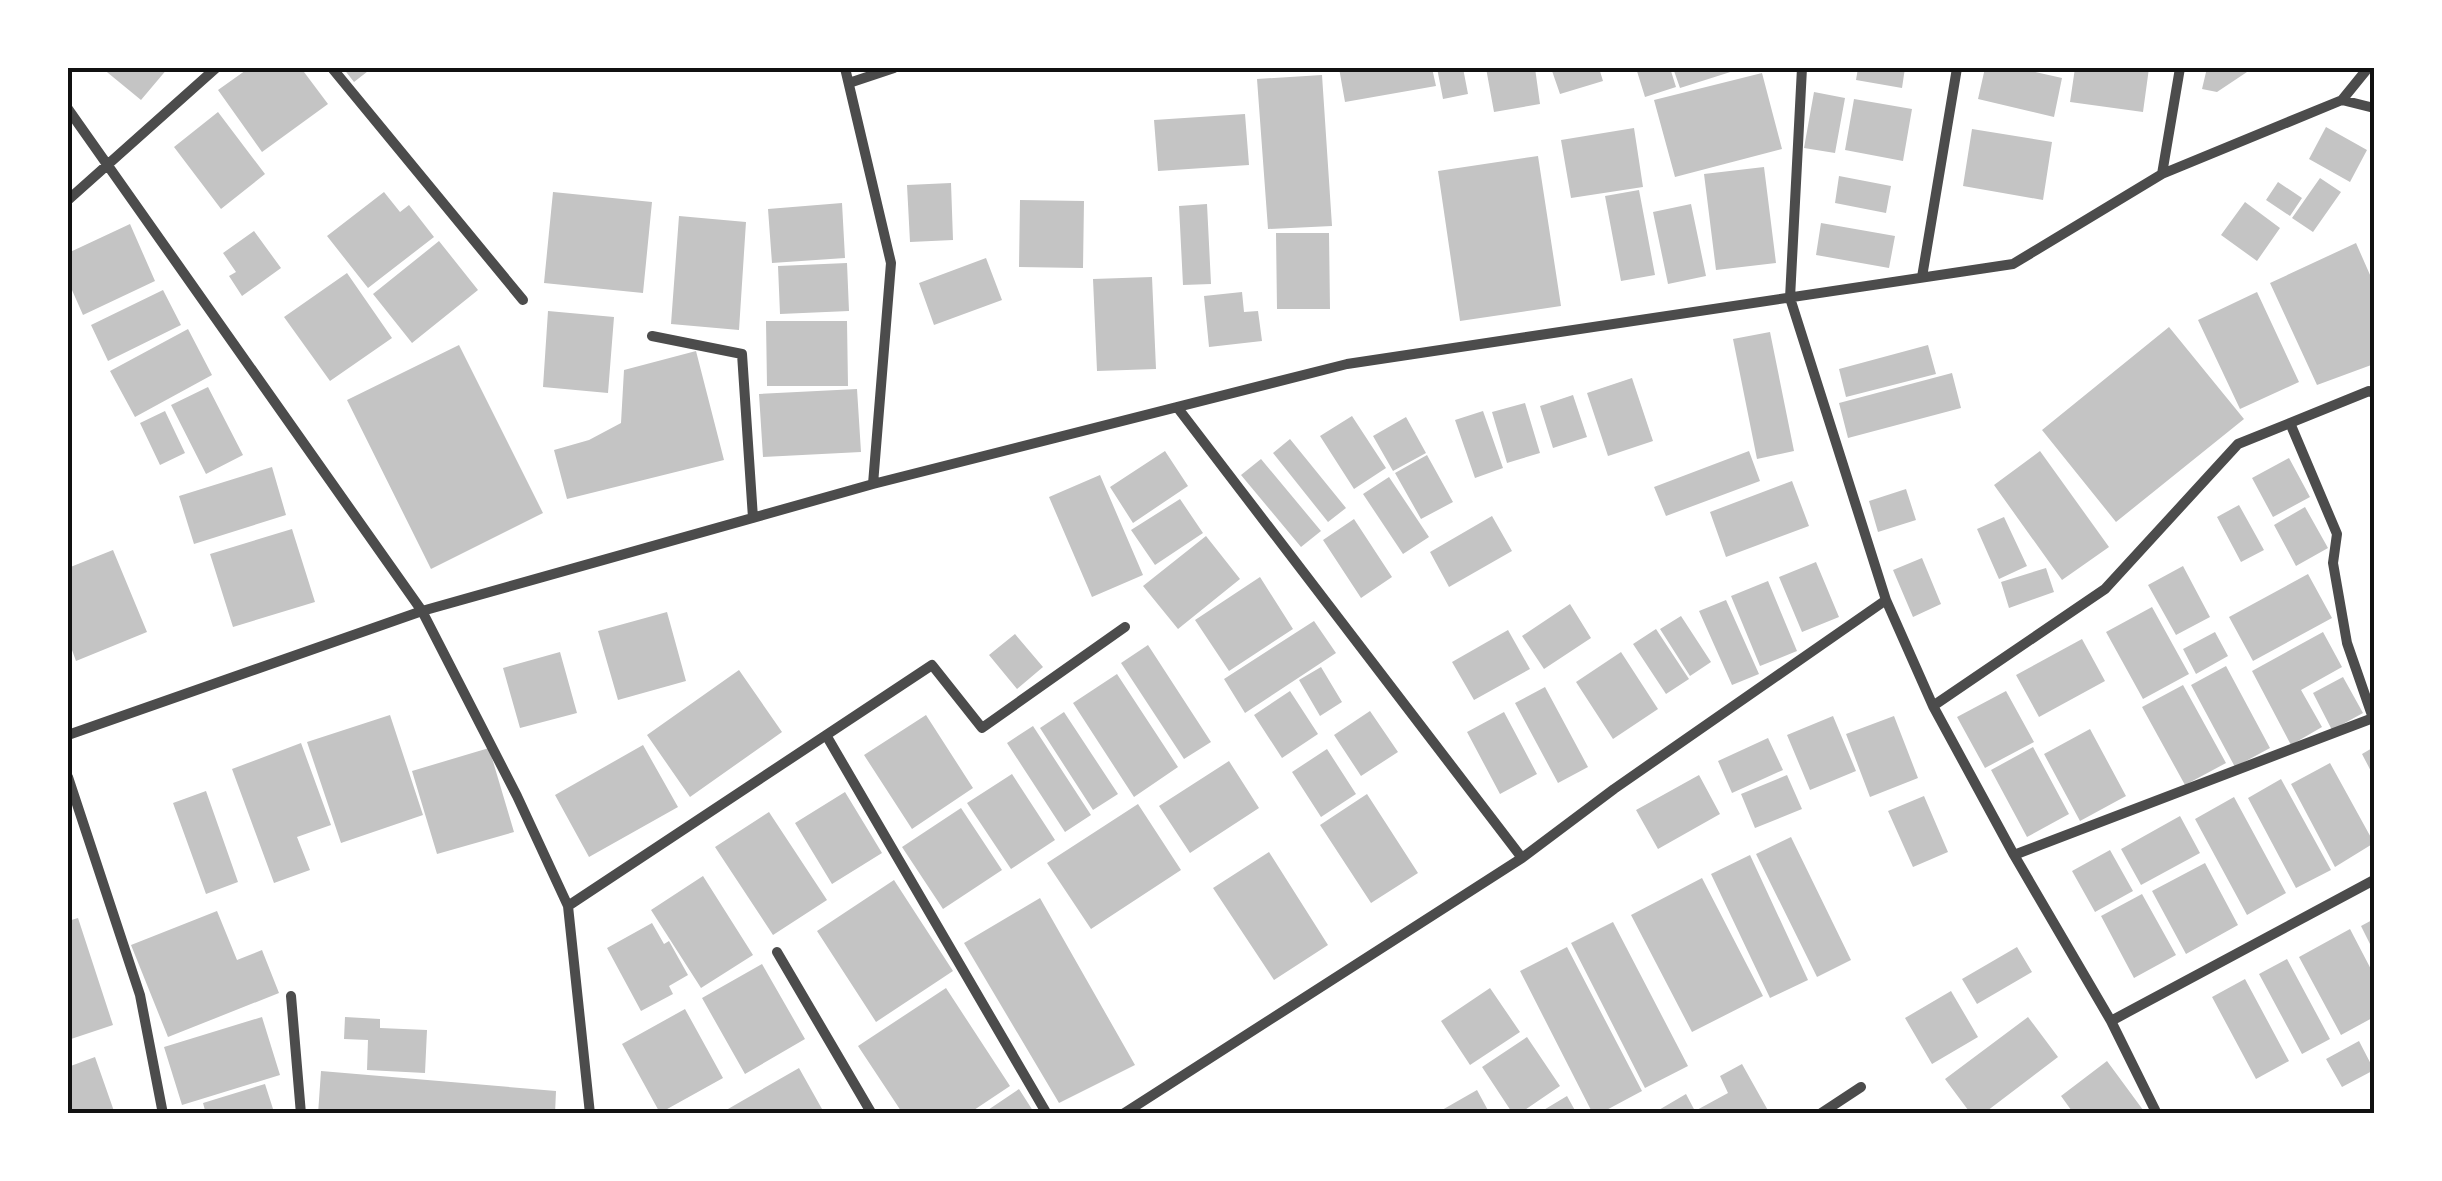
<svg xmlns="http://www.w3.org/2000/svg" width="2442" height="1181" viewBox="0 0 2442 1181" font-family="'PT Sans Narrow',sans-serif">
<rect width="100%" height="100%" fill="#fff"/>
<path fill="#c4c4c4" d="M102 68H168L141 100Z
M249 68H301L328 104 262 152 218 90Z
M343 68H372L354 82Z
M1339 68H1432L1436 86 1345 102Z
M1437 68H1463L1468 94 1443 99Z
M1486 68H1535L1540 104 1494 112Z
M1551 68H1599L1603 81 1560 94Z
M1636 68H1670L1676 87 1645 97Z
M1673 68H1743L1680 88Z
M1858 68H1905L1902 88 1856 80Z
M1985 68H2017L2062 78 2054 117 1978 99Z
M2075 68H2149L2143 112 2070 102Z
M2207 68H2244L2247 72 2217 92 2202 89Z
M1762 73 1782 149 1675 177 1654 100Z
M1322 75 1332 226 1268 229 1257 79Z
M1814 92 1845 98 1835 153 1804 148Z
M1854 99 1912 109 1903 161 1845 150Z
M218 112 265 174 221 209 174 147Z
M1245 114 1249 165 1158 171 1154 120Z
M2326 127 2367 150 2350 182 2309 159Z
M1634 128 1643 187 1571 198 1561 140Z
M1972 129 2052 142 2043 200 1963 186Z
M1538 156 1561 306 1460 321 1438 171Z
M1764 167 1776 263 1716 270 1704 174Z
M1839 176 1891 186 1886 213 1835 203Z
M2320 178 2341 192 2313 232 2292 218Z
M2278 182 2302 198 2290 216 2266 200Z
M951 183 953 240 910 242 907 185Z
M1639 190 1655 275 1621 281 1605 196Z
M384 192 400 212 409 205 434 237 368 288 327 236Z
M553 192 652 202 643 293 544 283Z
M1020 200 1084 201 1083 268 1019 267Z
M2245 202 2280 228 2257 261 2221 235Z
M842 203 845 258 772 263 768 209Z
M1207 204 1211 284 1183 285 1179 206Z
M1691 204 1706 276 1668 284 1653 212Z
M679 216 746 222 739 330 671 324Z
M1821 223 1895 236 1889 268 1816 255Z
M130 224 155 281 83 315 68 281V253Z
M254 231 281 268 242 296 229 276 236 272 223 253Z
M1276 233H1329L1330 309H1277Z
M439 241 478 290 412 343 373 294Z
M2356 243 2374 284V364L2317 385 2270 283Z
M986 258 1002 300 934 325 919 283Z
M847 263 849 311 780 314 778 266Z
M347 273 392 338 330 381 284 317Z
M1152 277 1156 369 1097 371 1093 279Z
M163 290 181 325 108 361 91 325Z
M1242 292 1244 312 1258 311 1262 341 1209 347 1204 296Z
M2257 292 2299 382 2240 409 2198 320Z
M548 311 614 317 608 393 543 387Z
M766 321H847L848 386H767Z
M2169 327 2244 419 2116 522 2042 430Z
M188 329 212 375 135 417 110 371Z
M1770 332 1794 451 1757 459 1733 339Z
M459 345 543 513 431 569 347 400Z
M1928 345 1936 374 1846 397 1839 369Z
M696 351 724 460 567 499 554 450 589 440 621 423 624 370Z
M1952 373 1961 408 1848 438 1839 403Z
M1632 378 1653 441 1608 456 1587 393Z
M208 387 243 455 206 474 171 405Z
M857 389 861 452 763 457 759 394Z
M1573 395 1587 437 1553 448 1540 406Z
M1525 403 1540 453 1507 463 1492 412Z
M165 411 185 453 160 465 140 423Z
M1483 411 1503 468 1475 478 1455 420Z
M1352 416 1386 468 1354 489 1320 436Z
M1406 417 1426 453 1393 471 1373 436Z
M1290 439 1346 508 1328 522 1273 453Z
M1165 451 1188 486 1133 523 1110 487Z
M1749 451 1760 481 1666 516 1654 487Z
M2040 451 2109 547 2062 580 1994 485Z
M1427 455 1453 502 1421 519 1395 473Z
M2289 458 2310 497 2273 517 2252 478Z
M1261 459 1321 531 1301 547 1241 475Z
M272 467 286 515 194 544 179 496Z
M1100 475 1143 575 1092 597 1049 497Z
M1389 477 1429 537 1403 554 1363 494Z
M1792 481 1809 526 1726 557 1710 512Z
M1906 489 1916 520 1878 532 1869 501Z
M1180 499 1203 533 1155 565 1131 530Z
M2239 505 2264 550 2241 562 2217 517Z
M2305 507 2328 548 2296 566 2274 525Z
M1492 516 1512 551 1449 587 1430 552Z
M2004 517 2027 566 1999 579 1977 529Z
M1354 519 1392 577 1361 598 1323 540Z
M292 529 315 602 233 627 210 554Z
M1206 536 1240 579 1178 629 1143 586Z
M113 550 147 632 76 661 68 639V568Z
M1922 558 1941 604 1913 617 1893 570Z
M1816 562 1839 617 1802 632 1779 577Z
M2183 566 2210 617 2176 635 2148 585Z
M2046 568 2054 592 2009 608 2001 582Z
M2308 574 2332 618 2253 661 2229 617Z
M1260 577 1293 629 1229 671 1195 620Z
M1768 581 1797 651 1760 666 1731 596Z
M1726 600 1759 674 1732 685 1699 611Z
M1570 604 1591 638 1544 669 1522 636Z
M2152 607 2189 674 2143 699 2106 632Z
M667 612 686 681 618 700 598 631Z
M1681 616 1711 662 1690 676 1660 629Z
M1314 621 1336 653 1245 713 1224 679Z
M1656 629 1689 679 1666 694 1633 644Z
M1508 630 1530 669 1474 700 1452 662Z
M2215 632 2228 656 2196 674 2183 649Z
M2323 632 2342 667 2301 690 2322 727 2291 745 2252 671Z
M1015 634 1043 667 1017 689 989 655Z
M2082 639 2105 681 2039 717 2016 675Z
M1148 645 1211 742 1184 759 1121 663Z
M560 652 577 713 520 728 503 668Z
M1621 652 1658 709 1613 739 1576 682Z
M2226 666 2270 748 2235 767 2191 685Z
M1321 667 1342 702 1320 716 1299 680Z
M739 670 782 732 690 797 647 735Z
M1117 674 1178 767 1134 797 1073 703Z
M2343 677 2363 713 2332 730 2313 693Z
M2183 685 2226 763 2185 785 2142 707Z
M1545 687 1588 767 1558 783 1515 703Z
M1290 691 1318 734 1282 758 1254 715Z
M2006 691 2034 742 1985 768 1957 717Z
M1370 711 1398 752 1361 776 1334 735Z
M1064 712 1118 794 1093 810 1040 728Z
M1504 712 1537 774 1500 794 1467 732Z
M390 715 423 815 341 843 307 742Z
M926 715 973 788 912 829 864 755Z
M1833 716 1856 771 1810 790 1787 735Z
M1894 716 1918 778 1870 797 1846 734Z
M1033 726 1091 815 1065 832 1007 743Z
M2090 729 2126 796 2080 821 2044 754Z
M1768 738 1783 770 1732 793 1718 761Z
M301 743 331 825 297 837 310 870 274 883 232 769Z
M643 745 678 807 589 857 555 795Z
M2033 747 2069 814 2027 837 1991 770Z
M2374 747V777L2362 754Z
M489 748 514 832 437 854 412 771Z
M1327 749 1356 794 1321 817 1292 772Z
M1229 761 1259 808 1190 853 1159 806Z
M2330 763 2374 843 2335 867 2291 784Z
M1012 774 1055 840 1011 869 967 803Z
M1699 775 1720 814 1658 849 1636 810Z
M1787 775 1802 809 1755 828 1741 794Z
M2281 779 2331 870 2296 888 2248 798Z
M206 791 238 882 206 894 173 803Z
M845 792 882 853 832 884 795 823Z
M1367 794 1418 873 1371 903 1320 825Z
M1924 796 1948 852 1913 867 1888 811Z
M2234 797 2286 893 2247 915 2195 819Z
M1138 804 1181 870 1091 929 1047 863Z
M961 808 1002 870 943 909 902 847Z
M769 812 827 900 773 935 715 847Z
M2180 816 2200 853 2141 885 2121 849Z
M1791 837 1851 960 1817 977 1756 854Z
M2110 850 2133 891 2095 912 2072 871Z
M1269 852 1328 945 1274 980 1213 888Z
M1750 855 1808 980 1770 998 1711 874Z
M2205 863 2238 925 2186 954 2152 891Z
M703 876 753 955 701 988 651 910Z
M1702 878 1763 996 1692 1032 1631 915Z
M894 880 953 971 876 1022 817 931Z
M2142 894 2176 955 2134 978 2101 916Z
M1040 898 1135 1065 1059 1103 964 943Z
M217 911 237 960 262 950 279 993 168 1037 131 945Z
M78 918 113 1025 68 1040V921Z
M2374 919V952L2361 926Z
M1613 922 1688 1066 1645 1088 1571 943Z
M652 923 664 944 669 941 688 975 669 986 673 994 641 1011 607 948Z
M2350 929 2374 975V1017L2341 1035 2299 957Z
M1567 947 1642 1091 1599 1114H1593L1520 971Z
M2017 947 2032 972 1977 1004 1962 979Z
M2287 959 2330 1039 2302 1054 2259 974Z
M762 964 805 1039 745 1074 702 998Z
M2245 979 2289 1061 2256 1079 2212 997Z
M946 988 1010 1086 968 1114H903L858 1046Z
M1490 988 1520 1032 1470 1065 1441 1021Z
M1951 991 1978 1037 1932 1064 1905 1018Z
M685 1009 723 1078 660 1113 622 1044Z
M262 1017 280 1075 182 1105 164 1047Z
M345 1017 380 1019V1028L427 1030 425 1073 367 1070 368 1040 344 1039Z
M2028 1017 2058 1057 1983 1114H1971L1945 1079Z
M1527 1037 1560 1086 1519 1114H1513L1482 1067Z
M2359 1041 2374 1070 2342 1087 2326 1059Z
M95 1057 115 1114H68V1067Z
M2107 1061 2146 1114H2074L2061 1096Z
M1742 1064 1770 1114H1652L1686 1094 1695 1111 1728 1093 1720 1076Z
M799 1068 822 1109 814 1114H730L728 1109Z
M321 1071 556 1091 555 1114H318Z
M265 1084 274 1112 206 1114 203 1103Z
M1019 1089 1035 1114H982Z
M1477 1090 1490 1114H1435Z
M1567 1096 1577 1114H1537Z"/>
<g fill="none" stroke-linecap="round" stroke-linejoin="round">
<path stroke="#4c4c4c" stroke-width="10" d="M332 68 523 300
M845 68 891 263 873 484
M1802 68 1790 298 1886 600 1933 706 2014 855 2111 1021 2157 1114
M849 83 894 68
M2342 100 2374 108
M68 109 422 611 517 796 568 906 590 1114
M2162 174 2342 100 2368 68
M68 200 216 68
M1922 277 1957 68
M652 336 742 354 753 518
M1177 407 1522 858
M1933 706 2105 589 2238 444 2369 391 2374 393
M68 735 422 611 873 484 1347 364 2013 264 2162 174 2180 68
M826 735 1047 1114
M68 777 140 995 163 1114
M2014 855 2373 718 2347 643 2333 563 2337 534 2290 423
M568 906 932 665 982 728 1125 627
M777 952 872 1114
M291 996 301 1114
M2111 1021 2374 880
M1123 1114 1522 858 1614 789 1886 600
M1820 1114 1861 1087"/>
</g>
<rect width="2442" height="1181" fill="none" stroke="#ffffff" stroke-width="140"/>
<rect x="70" y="70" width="2302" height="1041" fill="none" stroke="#111" stroke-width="4"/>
</svg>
